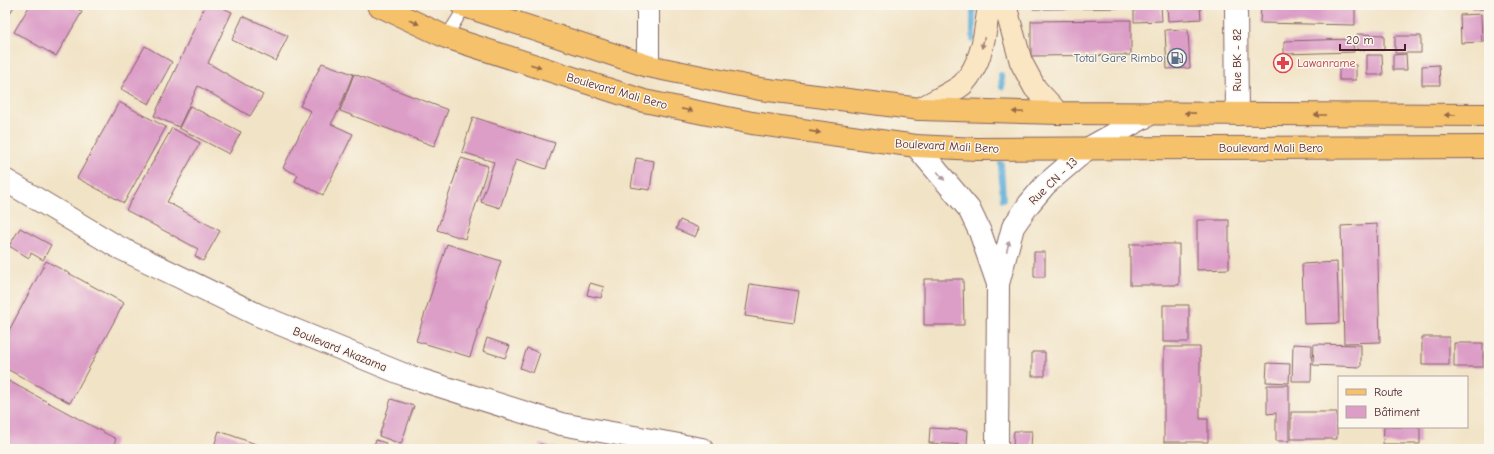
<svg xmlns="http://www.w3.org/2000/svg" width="1494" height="454" viewBox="0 0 1494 454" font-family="'Comic Neue',sans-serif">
<rect width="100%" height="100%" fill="#fbf7ec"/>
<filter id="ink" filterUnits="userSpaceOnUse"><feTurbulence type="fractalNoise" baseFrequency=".025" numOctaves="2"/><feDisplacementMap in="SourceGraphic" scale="8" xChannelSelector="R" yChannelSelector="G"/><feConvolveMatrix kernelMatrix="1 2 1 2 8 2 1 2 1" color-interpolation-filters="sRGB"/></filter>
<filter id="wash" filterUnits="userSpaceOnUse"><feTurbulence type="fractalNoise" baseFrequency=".012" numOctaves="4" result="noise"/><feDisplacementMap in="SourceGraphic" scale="16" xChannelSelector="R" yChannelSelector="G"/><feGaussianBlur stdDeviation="0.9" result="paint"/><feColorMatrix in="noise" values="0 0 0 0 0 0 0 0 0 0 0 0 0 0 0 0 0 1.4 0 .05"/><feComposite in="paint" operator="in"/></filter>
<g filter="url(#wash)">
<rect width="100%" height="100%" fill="#f1e3c6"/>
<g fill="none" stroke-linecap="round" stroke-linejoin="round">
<path stroke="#5fadd8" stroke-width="6" d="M973 39V5
M1001 75 1002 87
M1001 164 1003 199"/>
</g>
<g id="blocks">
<path fill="#dc9dc7" d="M5 5H15L5 21Z
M30 5H71L82 12 56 56 14 32Z
M205 5H216L232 12 208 63 263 95 250 116 198 86 179 127 154 116Z
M1033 5H1130V8L1033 9Z
M1134 5H1161L1162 21 1134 22Z
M1167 5H1200L1201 19 1168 21Z
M1261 5H1355V25L1260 23Z
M1471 5H1484V9H1471Z
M1481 14 1482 42 1461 43 1460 15Z
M1486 15H1489V42H1485Z
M243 16 288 36 276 61 232 40Z
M1131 20V55L1031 56V21Z
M1188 29 1190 68 1167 69 1165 30Z
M1357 34 1384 35V50H1357Z
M1395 36H1421V53H1395Z
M1353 39 1354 52 1284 54V41Z
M145 46 172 62 149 104 121 89Z
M1406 54 1407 70H1393V55Z
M1367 55H1382L1383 75H1367Z
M322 63 353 74 339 110 331 124 353 134 323 195 295 181 298 175 283 168 311 111 300 106Z
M1339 65H1356V80H1339Z
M1439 65 1440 85H1422V66Z
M354 74 448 110 434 146 340 111Z
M119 102 166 127 124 203 77 178Z
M190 106 241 132 229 154 179 128Z
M473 117 555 143 546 169 516 159 500 208 481 202 494 162 462 152Z
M172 128 200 143 167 202 220 231 203 261 195 256 198 249 126 210Z
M461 158 488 166 465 239 437 230Z
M636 158 654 161 650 190 631 187Z
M680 220 699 228 695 237 676 229Z
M1197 220H1229V269L1197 270Z
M1377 224 1380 342 1344 343 1341 226Z
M20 228 51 245 43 260 31 253 29 258 9 246Z
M447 244 501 261 470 357 416 341Z
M1130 244H1179V285H1130Z
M1034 252H1045V277H1034Z
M46 261 124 303 70 403 5 368V338Z
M1337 262 1339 323 1304 324 1302 264Z
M924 279H963L964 325H924Z
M590 283 604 287 601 298 587 295Z
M750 284 799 291 794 323 745 316Z
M1163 305H1189V342H1163Z
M1422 337H1449V365H1422Z
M487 338 510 346 505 358 483 351Z
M1454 343H1483V367H1454Z
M1293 344 1312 345 1311 381H1292Z
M1314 344 1361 345V367L1313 365Z
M1164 347H1200V419H1208V442H1164Z
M527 348 540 353 533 373 520 368Z
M1032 352H1045V376H1032Z
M1267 363 1290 364 1289 383 1266 382Z
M5 379 116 439 112 449H5Z
M1267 385H1289V441H1276V413L1267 414Z
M391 399 414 406 401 444 379 436Z
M1291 412H1337V439H1291Z
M1384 427H1420V444H1383Z
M930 428 968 430 967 445 929 443Z
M219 431 270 449H213Z
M1014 431H1032L1031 448 1013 447Z
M376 440 386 443 384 449H372Z
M540 444 558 448V449H539Z"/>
</g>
</g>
<g filter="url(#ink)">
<use href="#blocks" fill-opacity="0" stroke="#846461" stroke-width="1"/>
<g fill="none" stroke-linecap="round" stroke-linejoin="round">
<g stroke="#846461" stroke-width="13">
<path id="lane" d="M446 37 466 5"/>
</g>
<g stroke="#846461" stroke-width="24">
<path id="street" d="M1236 5 1237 114
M648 66V5
M916 146 969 209 980 232 998 284
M5 180 116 246 258 315 405 375 561 424 702 449
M997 449 998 284 1013 227 1029 204 1045 185 1087 149 1152 113"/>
</g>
<g stroke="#846461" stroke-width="24">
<path id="secondary" d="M1005 5 1021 62 1035 88 1058 113
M920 109C930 103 957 90 963 84 983 62 985 33 989 5"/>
</g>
<g stroke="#846461" stroke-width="24">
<path id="primary" d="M378 5 446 37 644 101 752 123 916 146 977 149 1489 147
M462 5 648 66 760 89 920 109 1058 113 1489 115"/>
</g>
<use href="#lane" stroke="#fff" stroke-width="11"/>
<use href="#street" stroke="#fff" stroke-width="22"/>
<use href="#secondary" stroke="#fbe6c4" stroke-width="22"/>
<use href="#primary" stroke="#f5c16b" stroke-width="22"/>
</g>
<defs><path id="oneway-solid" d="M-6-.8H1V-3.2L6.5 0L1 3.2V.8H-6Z"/></defs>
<g fill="#976848">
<use href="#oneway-solid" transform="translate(414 22) rotate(26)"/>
<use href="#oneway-solid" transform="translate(536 66) rotate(18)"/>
<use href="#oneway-solid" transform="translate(687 110) rotate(11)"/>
<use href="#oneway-solid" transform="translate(1018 112) rotate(-178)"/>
<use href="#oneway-solid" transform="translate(1190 113) rotate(-179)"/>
<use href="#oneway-solid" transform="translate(1320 115) rotate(-180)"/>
<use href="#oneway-solid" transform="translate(1450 115) rotate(-180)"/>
<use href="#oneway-solid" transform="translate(815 132) rotate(8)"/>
</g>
<use fill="#a28278" href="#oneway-solid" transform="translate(983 43) rotate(103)"/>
<g fill="#ae9aa0">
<use href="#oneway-solid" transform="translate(941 176) rotate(50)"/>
<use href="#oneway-solid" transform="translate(1008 246) rotate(-76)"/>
</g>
</g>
<defs>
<g id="fuel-ring" transform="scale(1)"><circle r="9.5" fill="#fbf7ec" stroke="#5c6f8a" stroke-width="1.5"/><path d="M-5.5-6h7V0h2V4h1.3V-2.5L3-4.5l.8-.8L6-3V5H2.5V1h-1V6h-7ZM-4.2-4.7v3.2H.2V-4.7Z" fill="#5c6f8a"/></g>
<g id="pharmacy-ring" transform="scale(1)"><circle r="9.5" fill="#fbf7ec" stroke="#e0444e" stroke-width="1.5"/><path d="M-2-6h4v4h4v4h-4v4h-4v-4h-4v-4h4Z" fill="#e0444e"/></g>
</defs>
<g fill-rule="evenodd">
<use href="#fuel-ring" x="1177" y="58"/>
<use href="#pharmacy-ring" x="1283" y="63"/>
</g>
<g text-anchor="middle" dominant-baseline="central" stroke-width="3" stroke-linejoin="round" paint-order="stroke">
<g font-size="12" fill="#4e5e75" stroke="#fbf7ec" text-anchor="end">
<text x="1163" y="58">Total Gare Rimbo</text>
</g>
<g font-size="12" fill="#4a1f2b" stroke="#fbf7ec">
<text transform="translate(1237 60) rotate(-90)">Rue BK - 82</text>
<text transform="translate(617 91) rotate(16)">Boulevard Mali Bero</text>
<text transform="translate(947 146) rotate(3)">Boulevard Mali Bero</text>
<text x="1271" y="148">Boulevard Mali Bero</text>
<text transform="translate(1053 181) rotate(-44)">Rue CN - 13</text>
<text transform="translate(340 349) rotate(22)">Boulevard Akazama</text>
</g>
<g font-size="12" fill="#be3a42" stroke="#fbf7ec" text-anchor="start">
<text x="1297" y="63">Lawanrame</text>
</g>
</g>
<rect width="1494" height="454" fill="none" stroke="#fbf7ec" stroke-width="20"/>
<rect x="1338" y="376" width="130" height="52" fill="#fbf7ec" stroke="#b4a19f"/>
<rect x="1346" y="389" width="20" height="6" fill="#f5c16b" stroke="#b4a19f"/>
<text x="1374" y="396" font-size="12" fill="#4a1f2b">Route</text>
<rect x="1346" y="406" width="20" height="12" fill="#dc9dc7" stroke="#b4a19f"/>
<text x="1374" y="416" font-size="12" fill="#4a1f2b">Bâtiment</text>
<path d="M1340 44v6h65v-6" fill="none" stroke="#4a1f2b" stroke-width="2"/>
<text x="1346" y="44" font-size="12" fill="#4a1f2b" stroke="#fbf7ec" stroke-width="3" paint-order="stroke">20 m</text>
</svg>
